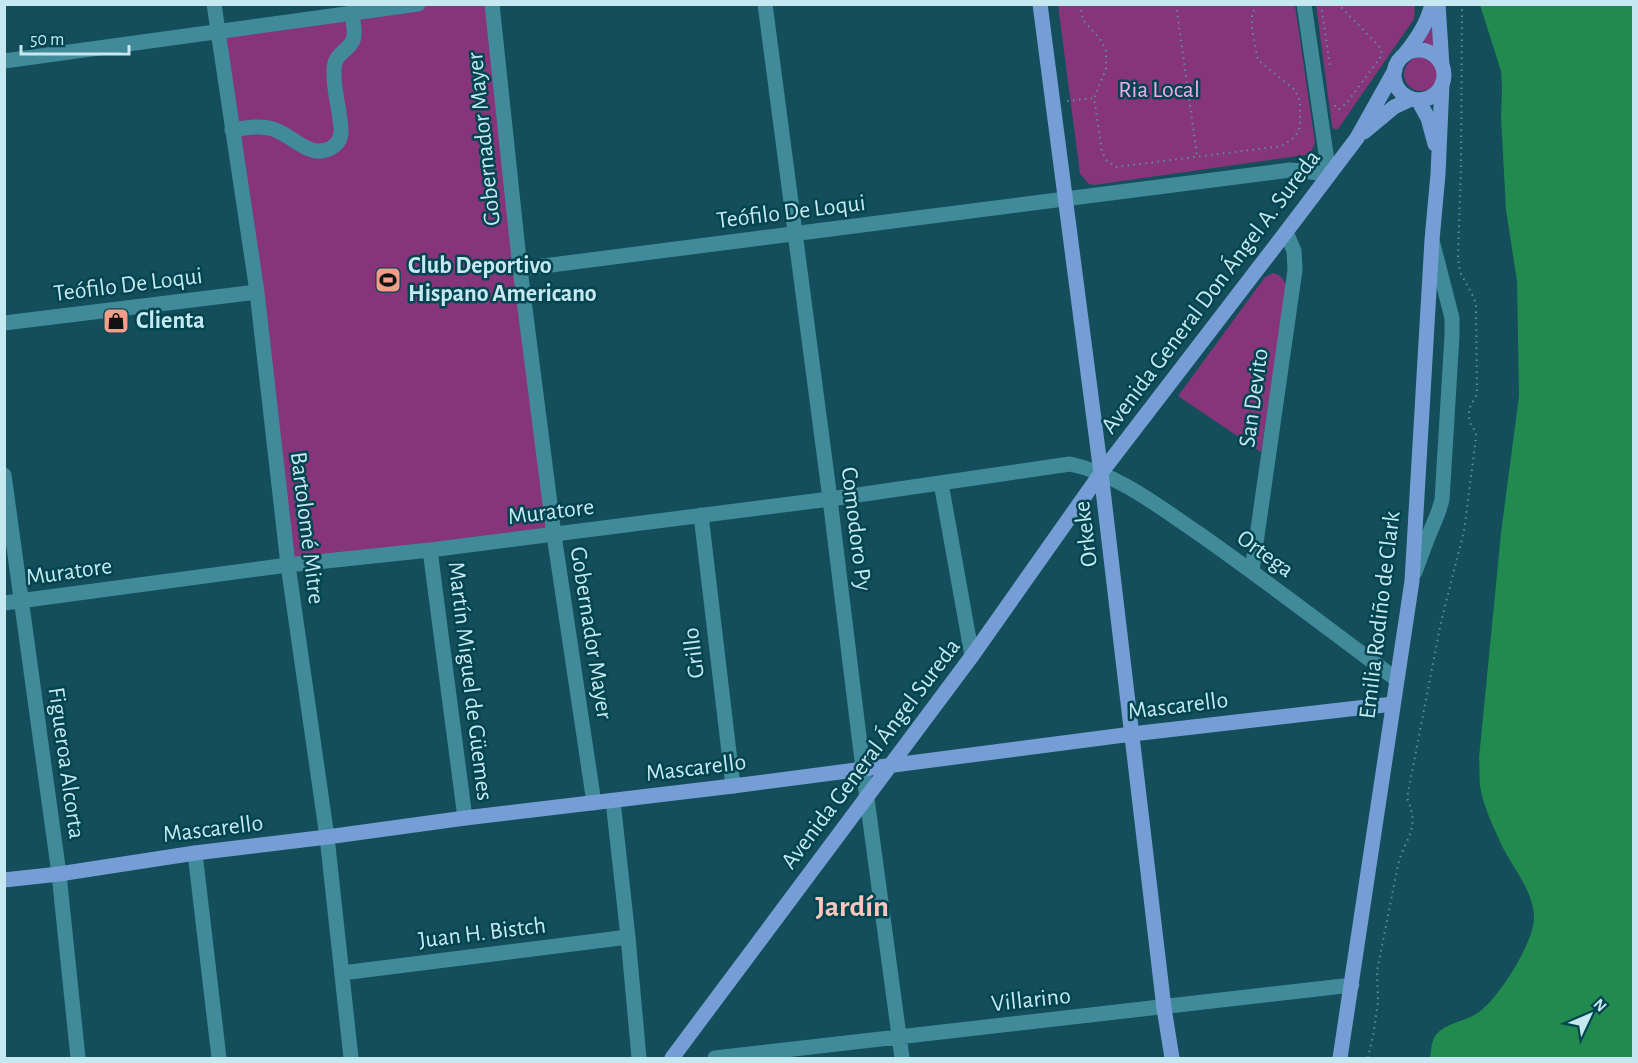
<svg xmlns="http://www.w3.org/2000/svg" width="1638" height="1063" viewBox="0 0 1638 1063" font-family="'Alegreya Sans',sans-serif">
<rect width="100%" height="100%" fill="#134e5a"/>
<path fill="#86357a" d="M418 5H492L554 535 288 565 217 31Z
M1058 5H1295L1315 143 1311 152 1306 155 1094 185 1089 184 1080 174Z
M1316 5H1415L1414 19 1338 129H1334L1332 126Z
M1437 16 1438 54 1429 49 1420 48Z
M1404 74a17 17 0 1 1 34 0a17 17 0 1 1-34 0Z
M1273 273C1282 275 1284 280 1287 288L1261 452 1178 396 1265 277Z"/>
<path fill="#208a4f" d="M1480 5H1633V1058H1430C1431 1053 1431 1046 1433 1040 1440 1023 1466 1022 1479 1012 1499 998 1534 942 1534 918 1534 892 1513 868 1502 846 1494 828 1483 806 1480 786 1479 777 1480 767 1479 758L1501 533 1519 396 1517 281 1506 210 1501 117 1502 87 1501 71Z"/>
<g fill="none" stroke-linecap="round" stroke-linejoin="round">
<path stroke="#5e8f99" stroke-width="2" stroke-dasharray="1.5 4.5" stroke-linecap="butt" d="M1080 4 1083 20 1100 39 1106 51V69L1094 98 1102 152 1107 161 1116 167 1282 146 1295 137 1300 127V101L1295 90 1258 60 1252 29V14L1257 4
M1176 4 1197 156
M1321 4 1330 67
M1067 101 1094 98
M1335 105V107L1339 109 1346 104 1382 55 1381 49 1378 45 1338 4
M1368 1058 1374 1031 1378 1001 1377 971 1398 865C1405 837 1421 830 1407 798L1441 622 1464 531 1476 438V433L1470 423 1469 417V409L1477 394 1476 305 1474 298 1460 272 1458 257 1461 167 1462 4"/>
<path stroke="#408a9a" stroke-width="15" d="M214 4 257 292 288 565 327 837 351 1058
M492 4 520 269 554 535 594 803
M765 4 830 499 863 769 902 1058
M4 61 418 4
M232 130C245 128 259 125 273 129 286 133 296 144 309 149 324 155 342 147 341 129 340 109 333 90 334 70 334 53 348 52 353 40 356 33 353 21 352 13
M520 269 1290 170 1329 174 1304 4
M4 323 257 292
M4 475 59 874 78 1058
M941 483 972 656
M701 515 733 786
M430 550 465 818
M1252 571 1295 270 1294 251 1286 232
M1415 572 1428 537 1438 513 1442 500 1452 336V318L1433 244
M4 603 288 565 430 550 830 499 1070 464C1118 474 1158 506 1198 533 1265 580 1330 630 1396 679
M613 801 628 937 639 1058
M195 853 219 1058
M342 973 628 937
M715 1058 1352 985"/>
<path stroke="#769ed6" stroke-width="15" d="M1040 4 1101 473 1164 1008 1172 1058
M1438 4 1442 66
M1394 75a25 25 0 1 1 50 0a25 25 0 1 1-50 0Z
M1404 55C1417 39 1427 24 1432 4
M1418 100 1428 118 1435 144
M1364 132 1394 107 1411 99
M4 880 59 874 195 853 327 837 465 818 733 786 1132 734 1393 704
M672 1058 972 656 1101 473 1286 232 1357 138 1395 70
M1340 1058 1412 581 1432 240 1438 174 1442 84"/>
</g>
<defs>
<g id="stadium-square" transform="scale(1.35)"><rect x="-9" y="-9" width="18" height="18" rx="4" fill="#f49e8a" stroke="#02444f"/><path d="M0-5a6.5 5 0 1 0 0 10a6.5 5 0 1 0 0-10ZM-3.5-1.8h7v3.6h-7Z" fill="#111"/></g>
<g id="shop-square" transform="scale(1.35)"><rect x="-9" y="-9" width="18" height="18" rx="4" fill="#f49e8a" stroke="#02444f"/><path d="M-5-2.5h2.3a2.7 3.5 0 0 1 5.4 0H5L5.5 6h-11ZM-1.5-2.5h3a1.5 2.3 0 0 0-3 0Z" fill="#111"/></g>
</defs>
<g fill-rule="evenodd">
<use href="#stadium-square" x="388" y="280"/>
<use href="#shop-square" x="116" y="321"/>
</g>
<g text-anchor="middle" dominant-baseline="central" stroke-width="5" stroke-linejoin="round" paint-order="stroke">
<g font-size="24" fill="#f5abe6" stroke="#02444f">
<text x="1159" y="90">Ria Local</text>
</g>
<g font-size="24" fill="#c6e9f1" stroke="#02444f">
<text transform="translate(484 139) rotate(-96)">Gobernador Mayer</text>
<text transform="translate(791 212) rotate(-7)">Teófilo De Loqui</text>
<text transform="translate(128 285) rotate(-7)">Teófilo De Loqui</text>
<text transform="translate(1211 292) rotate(-53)">Avenida General Don Ángel A. Sureda</text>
<text transform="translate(1254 398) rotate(-82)">San Devito</text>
<text transform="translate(551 512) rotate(-7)">Muratore</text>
<text transform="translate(307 528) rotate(83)">Bartolomé Mitre</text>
<text transform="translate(856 529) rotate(83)">Comodoro Py</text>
<text transform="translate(1086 534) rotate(-97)">Orkeke</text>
<text transform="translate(1265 554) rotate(36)">Ortega</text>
<text transform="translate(69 572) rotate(-8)">Muratore</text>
<text transform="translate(1380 615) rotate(-83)">Emilia Rodiño de Clark</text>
<text transform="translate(591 633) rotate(81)">Gobernador Mayer</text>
<text transform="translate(694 653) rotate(-97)">Grillo</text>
<text transform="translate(470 681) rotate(83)">Martín Miguel de Güemes</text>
<text transform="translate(1178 706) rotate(-7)">Mascarello</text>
<text transform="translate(871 754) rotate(-53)">Avenida General Ángel Sureda</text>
<text transform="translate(66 763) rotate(82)">Figueroa Alcorta</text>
<text transform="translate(696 768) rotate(-7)">Mascarello</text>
<text transform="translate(213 829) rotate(-7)">Mascarello</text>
<text transform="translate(482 933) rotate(-7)">Juan H. Bistch</text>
<text transform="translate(1031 1000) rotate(-6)">Villarino</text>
</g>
<g font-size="24" font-weight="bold" fill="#c6e9f1" stroke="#02444f" text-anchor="start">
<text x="408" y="266">Club Deportivo<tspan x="408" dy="28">Hispano Americano</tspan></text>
<text x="136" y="321">Clienta</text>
</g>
<g font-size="30" font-weight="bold" fill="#f9c7bb" stroke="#02444f">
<text x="852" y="907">Jardín</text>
</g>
</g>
<rect width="1638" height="1063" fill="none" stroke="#c6e9f1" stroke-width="12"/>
<g transform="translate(1590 1015) rotate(46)" stroke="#02444f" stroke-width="4.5" paint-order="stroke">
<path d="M0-4.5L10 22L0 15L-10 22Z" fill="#c6e9f1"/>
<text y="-9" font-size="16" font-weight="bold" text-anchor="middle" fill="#c6e9f1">N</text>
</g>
<path d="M21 45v9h108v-9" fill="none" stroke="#c6e9f1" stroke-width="3"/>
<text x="30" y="45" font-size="18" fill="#c6e9f1" stroke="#02444f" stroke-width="4.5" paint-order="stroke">50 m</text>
</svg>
